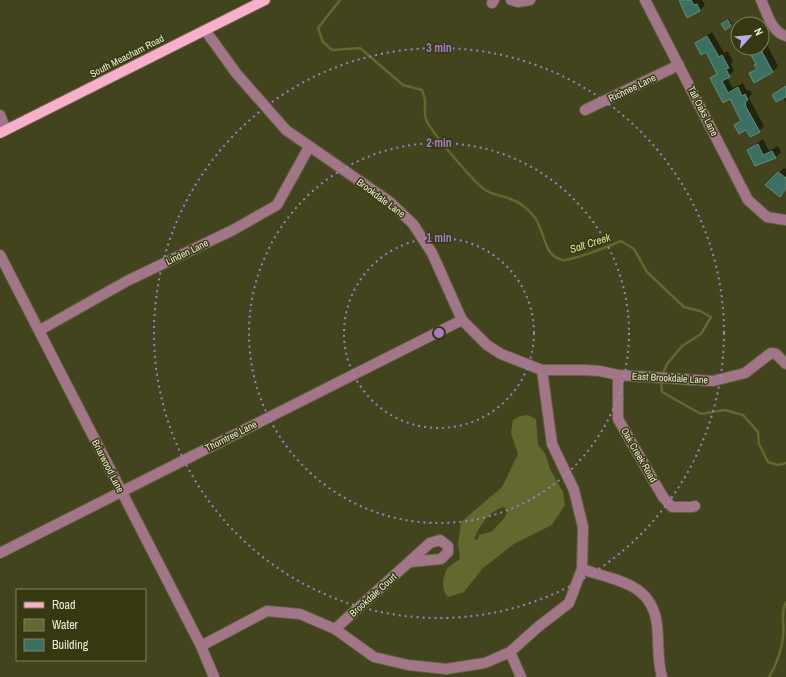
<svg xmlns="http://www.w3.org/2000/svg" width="786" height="677" viewBox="0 0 786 677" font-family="'Archivo Narrow',sans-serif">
<rect width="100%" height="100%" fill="#41441c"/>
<path fill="#63682f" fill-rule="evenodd" d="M528 415 536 419 538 445 545 453 550 469 563 492 565 505 552 525 514 544 483 568 464 592 448 597C441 590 442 578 447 569 450 565 456 562 460 559L458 543 461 522 502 487 518 454 511 433 513 420 520 416ZM504 507 507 512C505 520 497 524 493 531L479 535 477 540 474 539C480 525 489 511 504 507Z"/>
<path fill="#0007" d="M680 0H702L705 5 700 10 688 16Z
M729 19 732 24 731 25 724 22Z
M712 32 724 53 728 51 733 62 731 64 734 71 727 77 733 88 743 83 747 91 750 90 752 94 749 97 751 102 764 126 759 131 735 125 742 119 730 98 712 78 718 73 706 51 696 43Z
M762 35 778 66 772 72 750 73 757 67V64L748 48H762Z
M786 86V103L783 97 774 95Z
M763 139 769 151 778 146 781 152 776 157 756 165 748 150Z
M784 168 786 169V189L780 195 766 185Z"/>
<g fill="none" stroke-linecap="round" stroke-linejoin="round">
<path stroke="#63682f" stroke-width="2.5" d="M340 0 318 28 323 42 332 50 360 48 403 85 422 90C429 105 422 107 426 119 429 130 474 182 484 189 494 196 502 195 513 200 519 202 528 209 532 214 546 227 541 256 563 260 571 261 612 245 621 241L634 249 647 272 684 307 700 311 711 317 701 334 682 346 667 364 662 375
M661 381 662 392 701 414 725 410 743 415 758 432 759 444 768 462 778 465 786 463
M769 677C776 666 782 649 783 636 785 624 780 613 786 602"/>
</g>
<path fill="#3c7061" stroke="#5c9080" d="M679 0H691L694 5 697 4 700 11 687 18Z
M728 20 731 26 725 30 721 24Z
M707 36 719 57 722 55 729 68 726 69 730 77 722 81 728 93 738 87 742 96 745 94 748 100 745 102 746 107 760 132 750 137 746 130 739 134 734 125 741 121 730 99 723 103 710 78 717 74 706 52 701 55 695 43Z
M747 48H760L773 72 754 83 749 73 757 69 754 65 756 64Z
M786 86V97L776 102 772 95Z
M758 144 763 155 772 151 776 158 755 166 747 150Z
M778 172 786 178V188L780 197 765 185Z"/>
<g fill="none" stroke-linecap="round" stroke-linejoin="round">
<g stroke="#60633e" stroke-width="12">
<path id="minor" d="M511 0 518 2 530 0
M645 0 748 200 767 217 786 220
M761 0C767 12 771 32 786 36
M492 3 494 0
M205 30 236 73 286 130 390 202 413 224 432 253 462 320 487 345 501 354 542 370H584L600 371 618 375 713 381 745 373 771 353 776 354 786 364
M585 110 679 65
M0 115 6 130
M0 255 201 646 214 677
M40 330 127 281 233 230 277 205 309 147
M618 375V419L663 497 672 507H692L695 506
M0 553 462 320
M582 569C615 581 652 582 657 625 659 642 657 660 662 677
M335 629 430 543 440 540 448 546V552L441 559 410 562
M201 646 267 611 300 614 335 629 374 657 408 665 446 669 485 663 510 652 521 677
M510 652 538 627 569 603 582 569 583 527 574 490 552 444 542 370"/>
</g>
<g stroke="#60633e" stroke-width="12">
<path id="major" d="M0 133 265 0"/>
</g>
<use href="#minor" stroke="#a37588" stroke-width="10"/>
<use href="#major" stroke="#f9aecc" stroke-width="10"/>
</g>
<g fill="none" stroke="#a87ac9" stroke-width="2" stroke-dasharray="2 4">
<circle cx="439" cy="333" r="95"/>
<circle cx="439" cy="333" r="190"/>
<circle cx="439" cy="333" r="285"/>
</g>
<g text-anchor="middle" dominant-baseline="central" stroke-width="3" stroke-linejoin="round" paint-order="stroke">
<g font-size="10" fill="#ebeed8" stroke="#363910">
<text transform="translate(127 56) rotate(-27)">South Meacham Road</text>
<text transform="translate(632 88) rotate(-26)">Richnee Lane</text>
<text transform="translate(703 111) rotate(63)">Tall Oaks Lane</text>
<text transform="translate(381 198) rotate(37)">Brookdale Lane</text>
<text transform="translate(187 252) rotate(-26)">Linden Lane</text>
<text transform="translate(670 378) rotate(3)">East Brookdale Lane</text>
<text transform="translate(231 436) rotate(-27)">Thorntree Lane</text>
<text transform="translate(639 455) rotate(60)">Oak Creek Road</text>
<text transform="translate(108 466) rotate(63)">Briarwood Lane</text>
<text transform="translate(373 595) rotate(-42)">Brookdale Court</text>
</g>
<g font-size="11" font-style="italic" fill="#dae38c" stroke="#363910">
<text transform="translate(590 243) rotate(-18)">Salt Creek</text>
</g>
</g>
<circle cx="439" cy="333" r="6" fill="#a87ac9" stroke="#363910" stroke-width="2"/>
<g font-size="12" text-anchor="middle" font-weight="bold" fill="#a87ac9" stroke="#363910" stroke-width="3" stroke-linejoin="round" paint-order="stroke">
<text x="439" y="52">3 min</text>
<text x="439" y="147">2 min</text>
<text x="439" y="242">1 min</text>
</g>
<rect x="16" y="589" width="130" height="72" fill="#363910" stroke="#7e8160"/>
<rect x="24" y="602" width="20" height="6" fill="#f9aecc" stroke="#7e8160"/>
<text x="52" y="609" font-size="12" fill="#ebeed8">Road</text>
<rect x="24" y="619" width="20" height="12" fill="#63682f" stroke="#7e8160"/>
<text x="52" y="629" font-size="12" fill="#ebeed8">Water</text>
<rect x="24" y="639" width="20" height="12" fill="#3c7061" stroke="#7e8160"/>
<text x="52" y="649" font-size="12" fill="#ebeed8">Building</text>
<g transform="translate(750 36) rotate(63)"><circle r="19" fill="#363910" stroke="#7e8160"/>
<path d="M0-3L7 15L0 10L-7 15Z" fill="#baaaf6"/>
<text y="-6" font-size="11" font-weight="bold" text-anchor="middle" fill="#ebeed8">N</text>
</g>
</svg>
